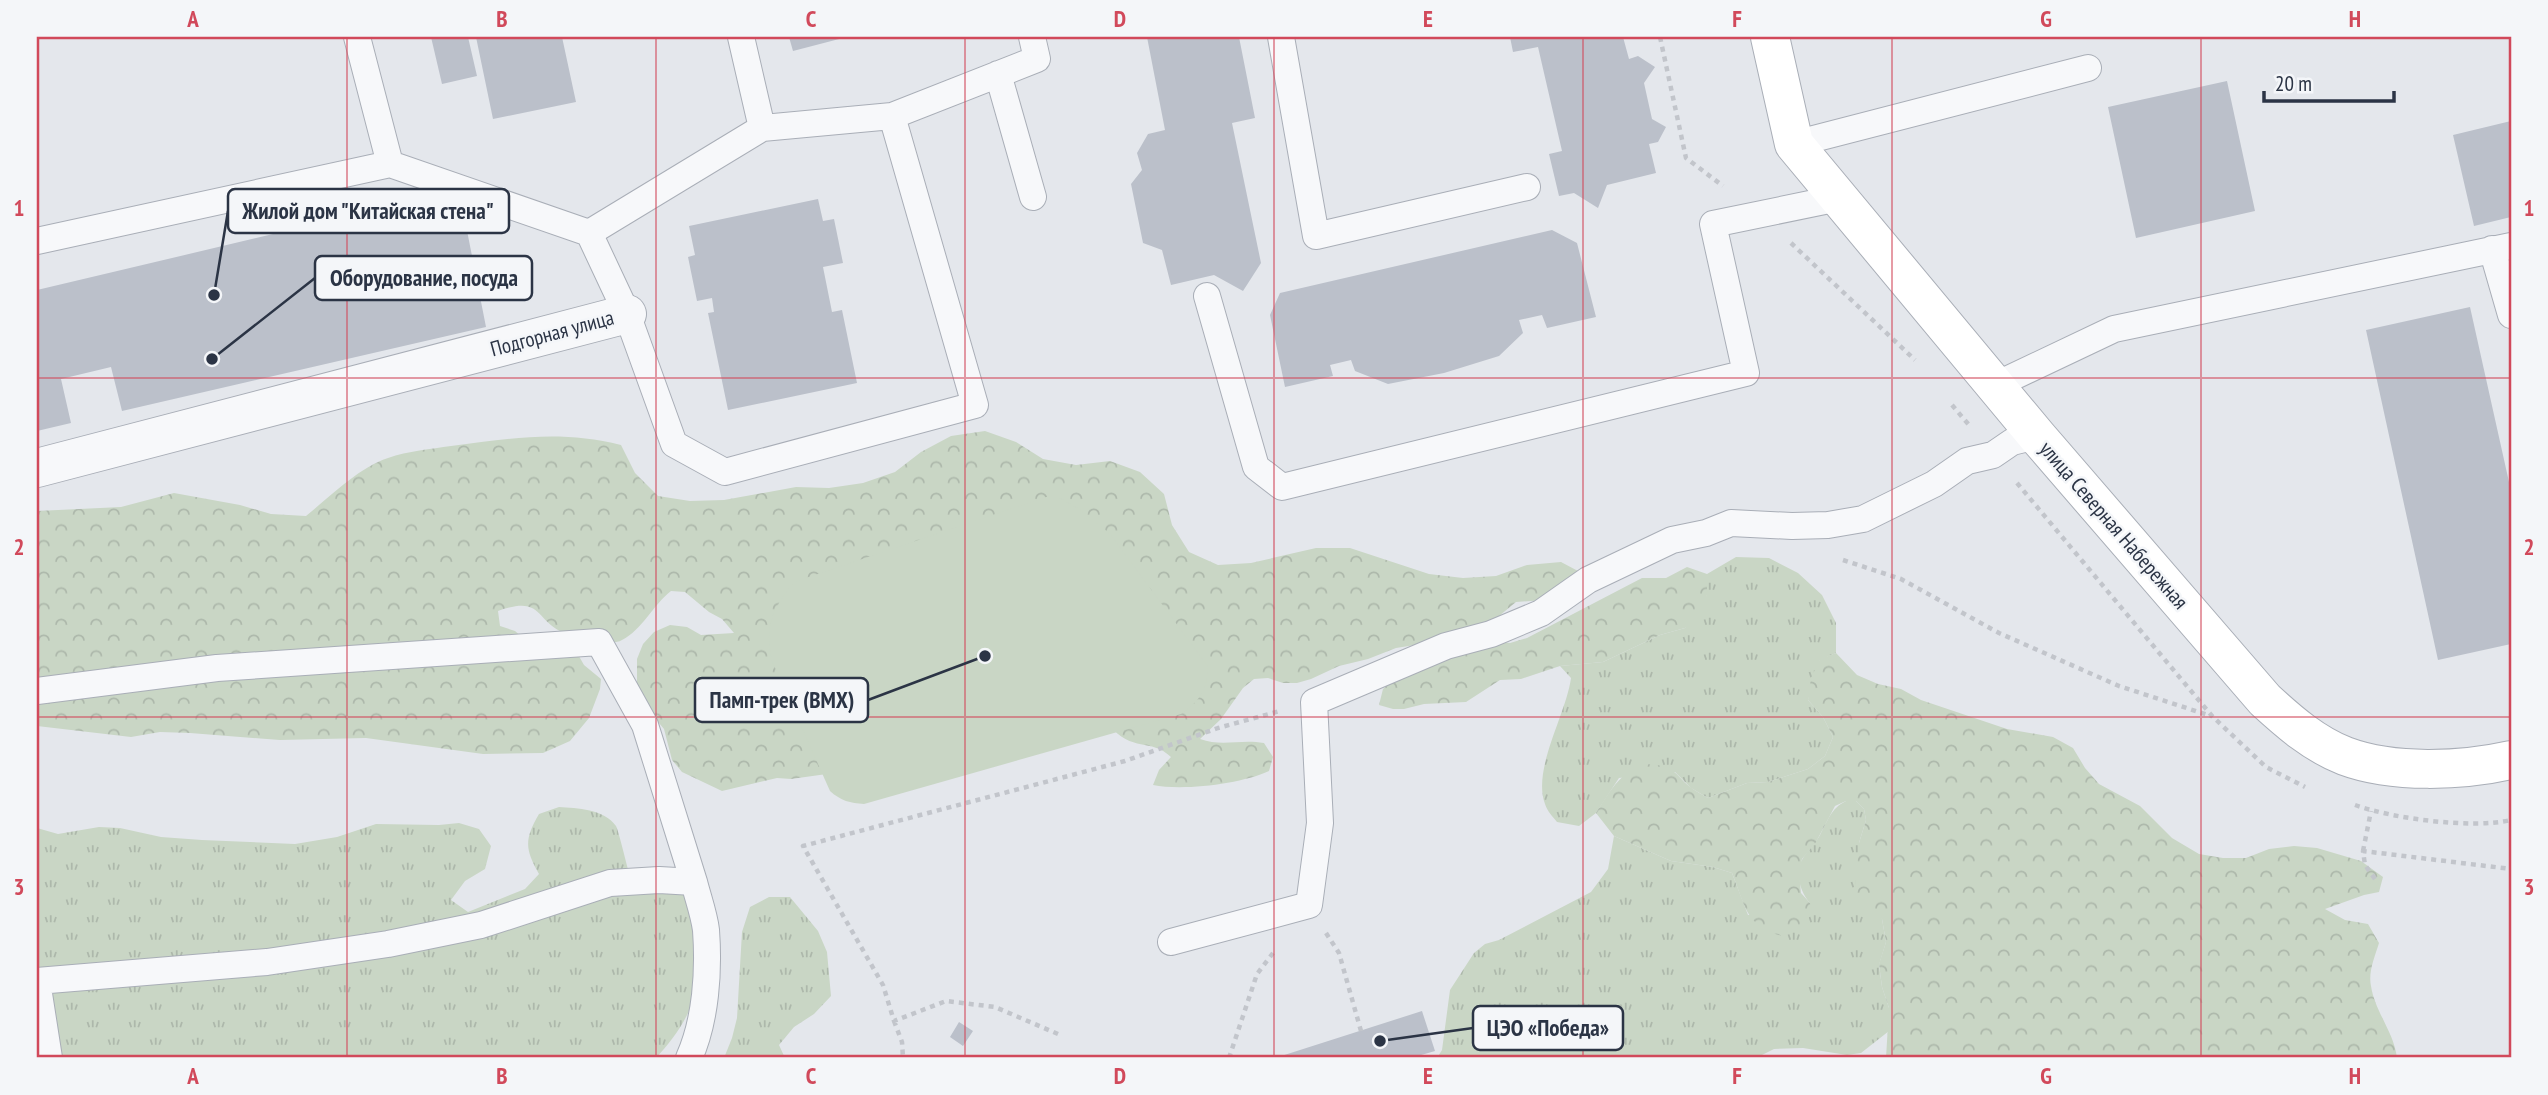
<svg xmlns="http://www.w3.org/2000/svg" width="2548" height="1095" viewBox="0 0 2548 1095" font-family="'PT Sans Narrow',sans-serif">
<defs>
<pattern id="grass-tufts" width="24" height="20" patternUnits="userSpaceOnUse" patternTransform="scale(1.75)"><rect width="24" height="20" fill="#c9d6c5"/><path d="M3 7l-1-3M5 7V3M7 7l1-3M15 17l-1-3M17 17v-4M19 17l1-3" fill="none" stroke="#adb8ab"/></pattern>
<pattern id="forest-crowns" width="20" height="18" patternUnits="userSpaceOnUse" patternTransform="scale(1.75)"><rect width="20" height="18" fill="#c9d6c5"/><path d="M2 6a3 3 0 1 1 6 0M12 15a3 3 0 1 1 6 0" fill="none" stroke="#adb8ab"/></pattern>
</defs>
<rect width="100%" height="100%" fill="#e4e7ec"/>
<path fill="url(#grass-tufts)" d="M1736 557 1769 558 1798 573 1822 595 1836 623V653L1820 660 1808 700 1823 717 1833 737 1825 756 1808 769 1768 782 1747 783 1708 798 1691 788 1675 772 1619 778 1596 813 1579 826 1557 822C1553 817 1547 811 1545 804 1532 769 1566 715 1571 678L1560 666 1603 662 1660 635 1685 628 1707 595V574Z
M1846 801H1856L1864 809 1866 820 1859 843 1882 919 1886 942 1879 965 1882 987 1889 1008V1031L1861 1053 1847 1055 1803 1048 1774 1049 1756 1058H1437L1442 1050 1450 990 1474 953 1485 944 1499 940 1591 892 1608 869 1614 836 1671 861 1713 867 1732 873 1748 915 1810 903C1800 892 1794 872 1803 858 1808 850 1815 844 1820 835 1827 822 1831 808 1846 801Z
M559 807C577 808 604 809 616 826 618 829 626 862 628 869L686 894 702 909C699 940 701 985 688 1013 680 1030 668 1045 656 1058H37V828L58 834 99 827 120 828 161 837 202 840 295 844 337 837 376 824 439 825 459 823 479 829 491 846 485 869 465 881 451 900 468 912 525 889 539 874C525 849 524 840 539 814Z
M769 897H790L818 931 827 952 831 996 814 1014 794 1027 779 1045 785 1058H724L732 1038 737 1018 742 932 750 907Z"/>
<path fill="url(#forest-crowns)" d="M985 431 1016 442 1043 459 1076 465 1110 461 1140 472 1164 494 1172 525 1189 552 1218 565 1251 563 1316 548H1350L1429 574 1463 578 1496 576 1527 565 1561 562 1578 571 1545 600 1516 602 1493 621 1453 639 1396 648 1368 659 1339 666 1311 679 1297 683H1283L1268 678 1254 679 1243 688 1221 719 1200 739C1222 747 1240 739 1264 743L1273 757 1269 771C1241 784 1183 791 1153 785L1159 770 1171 757C1150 737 1133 754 1108 724L834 773 791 779 777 778 722 791 682 772 672 760 664 729 644 705 637 691V659L643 644 654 632 670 625 687 627 701 635 734 633 722 619 709 612 685 592 671 591C653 605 642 630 622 640 615 644 608 642 601 641 589 641 575 638 564 633 534 620 543 595 498 611L500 626 515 631 528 642 576 651 584 665 601 679 600 689 589 718 570 741 543 753 483 754 366 738 280 740 190 733 160 732 131 737 37 726V511L121 507 174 493 240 505 271 514 306 516C331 496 358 468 388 458 408 451 431 449 451 446 512 438 561 430 621 445L635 473 658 496 690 501 724 500 796 487 829 488 863 483 895 472 921 452 951 436Z
M1687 567 1707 574V595L1702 615 1685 628 1660 635 1603 662 1560 666 1521 679 1500 680 1466 702 1424 704 1404 709H1393L1379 705 1383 689 1396 678 1493 641 1510 643 1527 638 1642 578H1666Z
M1836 653 1857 675 1878 684 1901 689 1921 700 2007 729 2053 737 2073 748 2085 768 2099 784 2140 806 2172 838 2199 854 2223 858H2246L2269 849 2294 846 2317 848 2361 861 2383 877 2379 892 2364 895 2325 909 2345 920 2368 924 2379 943C2375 956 2368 972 2371 986 2375 1012 2394 1032 2397 1058H1886L1889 1008 1882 987 1879 964 1886 942 1882 919 1859 910 1855 888 1859 843 1866 820 1864 809 1856 801H1846L1835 806 1816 842 1802 859 1799 872 1801 893 1810 903 1811 913 1806 923 1782 936C1745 926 1745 905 1732 873L1713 867 1671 861 1614 836 1596 813C1613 785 1635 749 1673 771 1679 775 1683 782 1689 786 1695 791 1702 794 1708 798L1747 783 1768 782 1808 769 1825 756 1833 737 1823 717 1808 700 1811 678 1820 659Z"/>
<path fill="#c9d6c5" d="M1046 497H1058L1079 509 1110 534 1207 665C1209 688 1200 701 1181 714L864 804C850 803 841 801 830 791L772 661C764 626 772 610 794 582Z"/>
<path fill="#bbc0ca" d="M431 37H468L477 76 442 84Z
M476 37H562L576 102 493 119Z
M789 37H843V38L793 51Z
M1147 37H1239L1255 118 1232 123 1261 263 1243 291 1214 275 1171 285 1162 250 1143 243 1131 184 1142 170 1137 153 1148 134 1165 130Z
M1510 37H1623L1629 59 1638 56 1655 67 1644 83 1652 119 1666 127 1658 142 1649 144 1656 173 1607 185 1598 208 1574 193 1559 196 1549 154 1562 151 1538 47 1513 52Z
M2227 81 2255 211 2136 238 2108 107Z
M2511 121V217L2474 226 2453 135Z
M459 190 486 327 122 411 111 367 61 379 71 423 37 431V290Z
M818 199 823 221 834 219 843 263 823 267 832 312 842 310 857 383 728 410 708 313 714 312 712 298 697 301 688 257 695 255 689 226Z
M1552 230 1577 243 1596 317 1547 328 1542 315 1519 320 1523 333 1499 356 1444 373 1388 384 1355 371 1351 360 1330 365 1333 376 1285 387 1270 315 1280 293Z
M2470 307 2511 491V644L2438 660 2366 330Z
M1422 1011 1435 1051 1411 1058H1275Z
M959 1022 973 1031 963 1046 950 1037Z"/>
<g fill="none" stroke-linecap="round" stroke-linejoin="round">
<g stroke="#a9aeb7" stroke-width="28">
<path id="lane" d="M357 37 390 164 589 233 627 314 674 444 725 472 975 405 892 116 1037 59 1032 37
M741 37 762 128 892 116
M1281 37 1316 236 1527 187
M998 74 1033 197
M1794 144 2088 68
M589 233 762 128
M37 241 390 164
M2492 249 2511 315
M1207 296 1256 467 1282 487 1746 373 1713 224 1839 198
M1996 385 2114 329 2511 246
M37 691 217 668 599 642 645 725 694 882 659 880 610 883 481 925 388 944 267 962 37 981 49 1058
M1171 942 1309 905 1320 823 1314 702 1446 646 1491 634 1541 613 1588 580 1672 540 1706 533 1731 523 1792 526 1828 525 1863 519 1934 484 1967 461 1993 455 2012 442 2037 436
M689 1058C706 1020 709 971 706 930 704 914 698 898 694 882"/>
</g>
<g stroke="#a9aeb7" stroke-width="40">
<path id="street" d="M37 468 627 314"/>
</g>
<g stroke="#a9aeb7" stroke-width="40">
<path id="secondary" d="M1770 37 1794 144 2037 436 2265 700C2289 722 2314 744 2345 756 2393 774 2462 771 2511 760"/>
</g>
<path stroke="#c2c5cb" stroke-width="4.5" stroke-dasharray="5 5" stroke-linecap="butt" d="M1660 37 1686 158 1723 186
M1791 243 1915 360
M1952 405 1969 425
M2017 483 2212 716 2266 767 2305 787
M1843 560 1901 579 1999 633 2119 686 2211 716
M2355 805C2394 819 2472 829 2511 820
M2363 851 2371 811
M2375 879 2365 865 2363 851 2511 869
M1326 933 1339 953 1361 1031
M894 1021 902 1042 903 1058
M1058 1034 995 1007 946 1001 894 1021 883 985 803 846 1125 761 1218 728 1280 711
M1229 1058 1257 974 1273 953"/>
<use href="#lane" stroke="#f7f8fa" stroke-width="26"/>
<use href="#street" stroke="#f7f8fa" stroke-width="38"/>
<use href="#secondary" stroke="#fff" stroke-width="38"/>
</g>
<path fill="none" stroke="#d1495b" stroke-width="2" stroke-opacity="0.55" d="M347 37V1058M656 37V1058M965 37V1058M1274 37V1058M1583 37V1058M1892 37V1058M2201 37V1058M37 378H2511M37 717H2511"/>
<g text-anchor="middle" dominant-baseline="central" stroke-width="5" stroke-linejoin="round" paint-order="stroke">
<g font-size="21" fill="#2b3445" stroke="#f4f6f9">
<text transform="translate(552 333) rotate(-15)">Подгорная улица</text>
<text transform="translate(2114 525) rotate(49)">улица Северная Набережная</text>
</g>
</g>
<path fill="none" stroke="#2b3445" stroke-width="2.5" d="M214 295L228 211M212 359L315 278M985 656L868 700M1380 1041L1473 1028"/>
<g fill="#2b3445" stroke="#f4f6f9" stroke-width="2.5">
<circle cx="214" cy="295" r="7"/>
<circle cx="212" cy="359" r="7"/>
<circle cx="985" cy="656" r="7"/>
<circle cx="1380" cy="1041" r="7"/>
</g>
<g fill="#f4f6f9" stroke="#2b3445" stroke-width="2.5">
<rect x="228" y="189" width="281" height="44" rx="7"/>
<rect x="315" y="256" width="217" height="44" rx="7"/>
<rect x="695" y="678" width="173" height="44" rx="7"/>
<rect x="1473" y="1006" width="150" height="44" rx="7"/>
</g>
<g font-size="23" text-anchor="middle" font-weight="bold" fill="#2b3445">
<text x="368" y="219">Жилой дом "Китайская стена"</text>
<text x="424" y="286">Оборудование, посуда</text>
<text x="782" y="708">Памп-трек (BMX)</text>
<text x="1548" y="1036">ЦЭО «Победа»</text>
</g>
<rect width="2548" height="1095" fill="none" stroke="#f4f6f9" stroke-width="77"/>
<path d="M2264 91v10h130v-10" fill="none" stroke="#2b3445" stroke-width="3.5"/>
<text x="2275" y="91" font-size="21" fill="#2b3445" stroke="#f4f6f9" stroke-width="5" paint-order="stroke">20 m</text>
<rect x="38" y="38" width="2472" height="1018" fill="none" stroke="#d1495b" stroke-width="2.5"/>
<g font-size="23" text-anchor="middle" font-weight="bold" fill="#d1495b">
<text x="193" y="27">A</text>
<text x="502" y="27">B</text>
<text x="811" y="27">C</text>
<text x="1120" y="27">D</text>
<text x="1428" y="27">E</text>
<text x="1737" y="27">F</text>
<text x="2046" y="27">G</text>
<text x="2355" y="27">H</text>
<text x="19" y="216">1</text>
<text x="2529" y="216">1</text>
<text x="19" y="555">2</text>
<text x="2529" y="555">2</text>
<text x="19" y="895">3</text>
<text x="2529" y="895">3</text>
<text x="193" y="1084">A</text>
<text x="502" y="1084">B</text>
<text x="811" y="1084">C</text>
<text x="1120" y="1084">D</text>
<text x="1428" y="1084">E</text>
<text x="1737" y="1084">F</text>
<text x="2046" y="1084">G</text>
<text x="2355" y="1084">H</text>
</g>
</svg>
